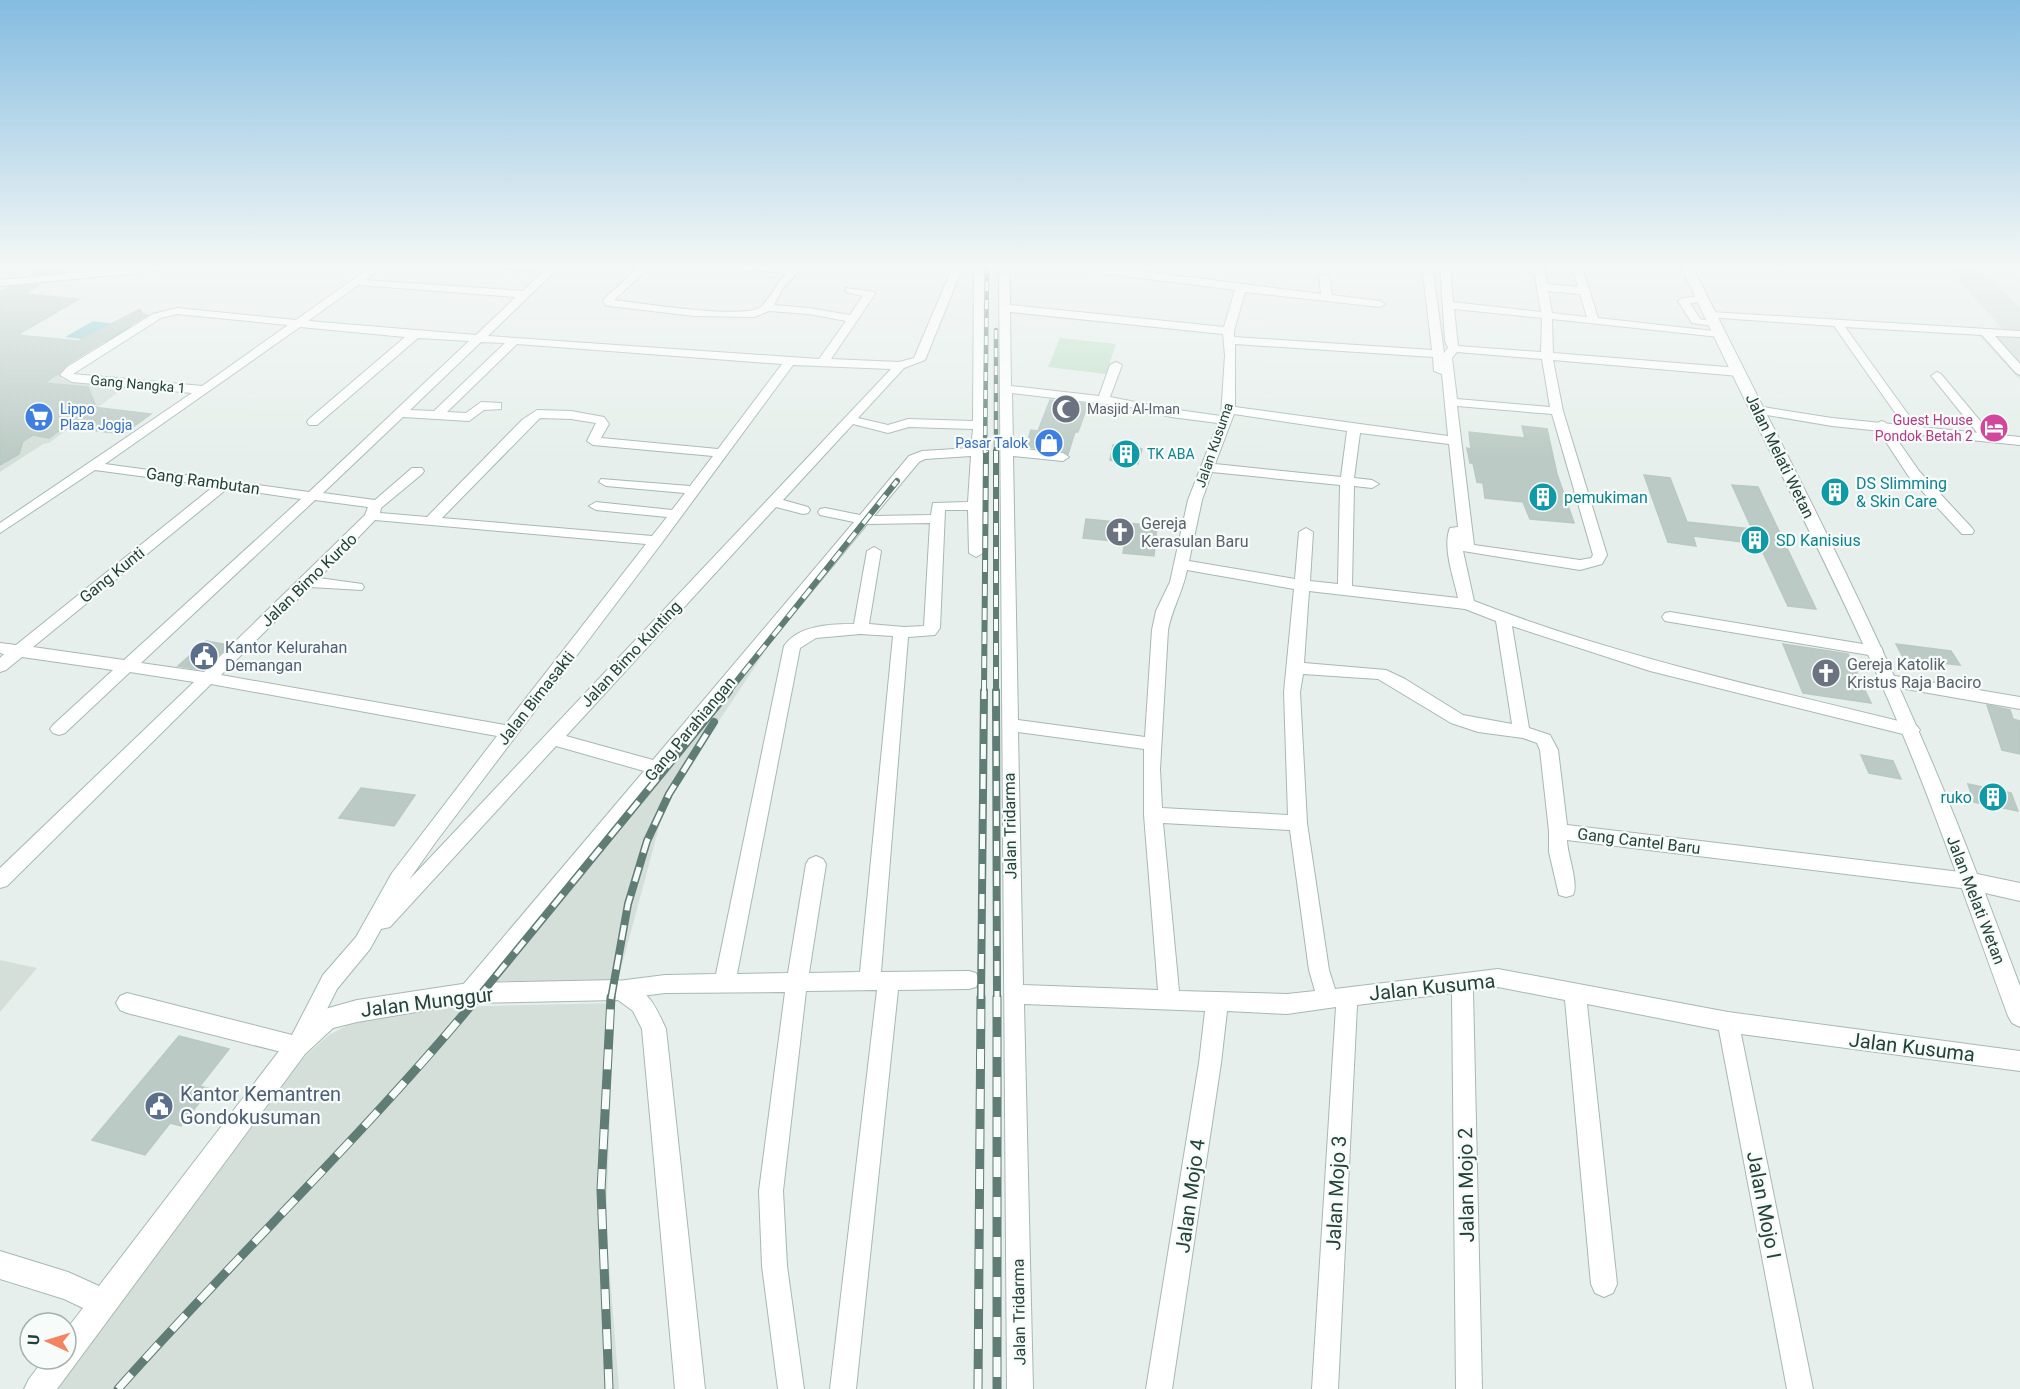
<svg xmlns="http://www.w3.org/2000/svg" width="2020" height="1389" viewBox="0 0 2020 1389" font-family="Roboto,sans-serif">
<rect width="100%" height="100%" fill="#e6efeb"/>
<path fill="#d4dfda" d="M485 264H557L546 274 492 270 497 265Z
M1944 264H1976L2020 308V380L1976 332 2007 334Z
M0 360 79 366 61 379 128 385 49 443 43 444 0 472Z
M759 652 764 653 685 772 662 816 618 980 486 983Z
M0 960 37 968 0 1012Z
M614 1003 606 1224 619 1389H44L144 1253 304 1057 329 1035 357 1020 446 1007Z"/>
<path fill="#bfe0c8" d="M1060 338 1116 344 1106 374 1048 367Z"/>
<path fill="#8ec9d4" d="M93 321 137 327 112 343 65 337Z"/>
<path fill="#bbcac4" stroke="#b8c9c2" stroke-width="1.5" d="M48 264H73L60 272 30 275Z
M40 284 25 294 79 299 17 335 79 341 140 309 143 314 147 315 66 365 58 374 44 383 88 387 95 404 92 407 151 414 123 434 64 427 49 438 33 435 23 441 19 454 0 465V291L10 287Z
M1050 400 1088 404 1078 432H1075L1068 454 1063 451 1026 447 1031 430 1038 431Z
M1522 426 1547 429 1557 474 1574 523 1530 519 1523 502 1485 498 1483 483 1477 482 1473 463H1470L1467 448 1471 449 1469 432 1525 438Z
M1113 445 1142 449 1138 464 1110 460Z
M1644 475 1670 478 1687 522 1752 529 1732 485 1758 487 1816 609 1788 606 1759 544 1693 536 1696 546 1668 542Z
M1086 519 1157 526 1154 556 1123 553 1125 542 1083 538Z
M206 641 229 645 203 670 178 666Z
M1783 644 1848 654 1871 703 1803 693Z
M1896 644 1951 651 1960 665 1904 659Z
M1987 705 2010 710 2013 719 2020 721V754L2002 750Z
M1861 755 1893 761 1901 779 1869 773Z
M1968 784 2011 793 2018 811 1974 802Z
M361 788 415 795 394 826 339 818Z
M179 1036 229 1049 200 1086 210 1089 181 1126 170 1123 145 1155 92 1140Z"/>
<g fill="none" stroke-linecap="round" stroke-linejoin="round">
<g stroke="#a8b8b2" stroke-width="2">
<path id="minor" d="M168 264H204L199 267 0 286V280Z
M375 264H386L366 280 523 291 551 264H562L488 336 819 359 846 321 809 314 769 311 754 317 694 316 609 306 605 305 603 300 642 264H653L614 300C640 303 743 320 761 307 767 302 779 281 786 273L709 267 704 264 791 268 795 264H805L783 288 774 305 809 308 850 315 863 296 846 292V288L874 292 875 294 831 359 899 362 914 358 954 264H964L925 360 904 368 858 418 888 425 908 419 973 421 974 264H984L983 553 976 557 969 553 968 510H945L940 628 935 635 908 637 881 972 969 971 976 973 979 980 976 987 969 989 898 990 856 1389H830L877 990 806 991 783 1191 787 1266 804 1389H778L762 1266 759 1191 785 992 665 993 618 999 611 997 608 990 611 983 618 981 665 975 716 974 784 646C798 625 831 624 854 624L867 551 874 547 881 551 869 624 904 627 924 626 930 523 867 524 476 1000 469 1002 462 1000 459 993 462 986 644 771 556 746 390 927 381 929 370 949 337 989 305 1053 297 1056 127 1013 120 1010 116 1003 120 996 127 993 292 1035 323 975 356 937 392 873 497 736 211 684 7 886 0 888V868L194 682 130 672 65 733 59 735 53 733 50 729 53 725 113 670 22 657 6 670 0 672V658L4 654 0 653V643L16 645 214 486 95 470 0 533V523L192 393 72 382 60 375 67 367 153 314 177 308 296 320ZM358 285 516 297 476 335 308 321ZM177 314 288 325 202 386 73 374 161 318ZM300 327 405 337 309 419 307 422 309 425H317L418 338 469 341 309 492 105 464ZM481 342 505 343 434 411 410 410ZM517 344 782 364 718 449 601 438 609 424 604 417 571 411 537 410 522 420 427 517 380 513 381 508 422 474 424 471 422 468H412L375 500 323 493 403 417 469 421 484 410 501 409V403L481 402 466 413 447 412ZM793 365 891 369 409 880 435 843 661 544ZM540 418 571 419 596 423 587 441 593 445 713 456 690 486 601 479 599 482 606 486 685 493 672 510 596 502 589 506 596 510 667 517 652 536 442 518ZM853 424 888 433 909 427 973 429 971 448 922 451 909 456 860 515 825 508 820 509 818 512 820 515 854 522 653 760 566 736 776 507 803 514 808 513 810 510 808 507 783 500ZM971 456 968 502 933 503 931 515 874 516 919 462 925 459ZM228 488 301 499 124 660 33 647ZM315 500 368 507 365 515 204 672 141 663ZM375 520 646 544 505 725 221 675 310 587 362 590 364 587 362 584 319 578ZM860 634 893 636 860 972 809 973 826 864 823 859 816 856 809 859 806 864 788 973 737 974 800 648 816 638Z
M999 264H1009L1010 305 1224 327 1235 290 1094 272 1086 269V264L1321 294 1319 277 1324 274 1329 277 1332 295 1380 301 1385 304 1380 307 1245 292 1234 331V337L1432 350 1422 264H1432L1444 353 1448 348 1445 341 1440 264H1450L1453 302 1541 312 1533 264H1543L1547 284 1578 287 1571 264H1581L1598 318 1723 332V336L1719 337 1552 319 1553 353 1739 368 1745 372 1739 376 1553 360 1563 411 1607 555 1602 564 1580 570 1463 551 1474 601C1615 656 1764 688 1911 724L1917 726 1920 730 1917 734 1911 736 1650 671 1512 626 1529 728 1550 735 1558 750 1567 825 1969 873 1976 875 1979 881 1976 887 1969 889 1567 840C1567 854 1579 883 1573 895L1566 897 1559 895 1549 852V831L1540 750 1537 743 1523 738 1478 732 1451 723 1378 679 1303 674 1300 692 1307 823 1329 970 1335 989 1498 969 1728 1012 2020 1051V1071L1741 1034 1813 1389H1787L1719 1030 1587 1004 1617 1284 1613 1293 1604 1297 1595 1293 1591 1284 1565 1000 1498 987 1473 990 1482 1389H1456L1452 993 1357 1005 1338 1389H1312L1336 1007 1287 1014 1227 1011 1221 1063 1172 1389H1146L1199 1063 1205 1011 1024 1004 1033 1389H1007ZM1548 291 1580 294 1587 317 1552 313ZM1454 309 1542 318 1541 352 1458 346ZM1010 312 1223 334 1225 355 1221 416 1171 409 1110 397 1122 365 1116 362 1110 365 1099 396 1011 386ZM1235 344 1433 357 1434 371 1442 374 1448 436 1235 407ZM1457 352 1542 359 1550 407 1457 399 1452 358ZM1012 393 1130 407 1171 417 1218 423 1188 500 1170 582 1156 611 1152 630 1145 737 1018 720 1013 456 1063 461 1069 457 1063 453 1013 448ZM1457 406 1552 414 1593 555 1591 558 1580 560 1474 545ZM1234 414 1347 431 1341 477 1215 464ZM1360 433 1449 444 1458 527 1450 528C1442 547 1454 579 1458 598L1352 586 1354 486 1372 488 1379 484 1372 480 1354 478ZM1212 472 1340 485 1338 584 1310 581 1313 532 1306 528 1299 532 1295 579 1189 561 1202 500ZM1187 570 1294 589 1284 692 1288 815 1162 808 1160 769 1168 630C1172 609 1183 591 1187 570ZM1309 591 1465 609 1496 621 1512 724 1463 715 1405 679 1386 670 1304 663ZM1018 732 1144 749V815L1158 990 1023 985ZM1163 823 1290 830 1309 970 1315 991 1287 994 1179 991Z
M1703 296 1707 297V301L1690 303 1700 319 1719 323V327L1692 323 1678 301 1683 298Z
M1711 312 2020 331V337L1995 336 2020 364V375L2016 373 1982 335 1845 327 1918 428 1912 432 1908 431 1834 326 1707 317 1706 315Z
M1937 372 1941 374 1991 434 1993 437 1991 440H1983L1933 378 1931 376Z
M1881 421 1885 422 1919 471 1972 528 1974 531 1972 534H1962L1909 477 1875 425Z
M1670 612 1875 646 1881 647 1883 651 1881 655 1875 656 1665 621 1662 617 1665 613Z
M1889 675 2020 697V709L1883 685 1881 681 1883 677Z"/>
</g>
<g stroke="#a8b8b2" stroke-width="2">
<path id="tertiary" d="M1680 264H1691L1763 407 1832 418 2020 437V445L1832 426 1767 415C1844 566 1917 716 1977 874L2020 883V901L1985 893 2020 986V1027L2012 1023 2008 1016C1967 904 1929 791 1880 681 1817 540 1744 404 1680 264Z
M618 980C649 990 653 1001 666 1029L705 1389H675L642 1029 633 1011 618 1000 469 1003 357 1022 333 1028 305 1054 57 1389H24L29 1379 44 1359H66V1330L83 1308 64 1299 0 1279V1251L68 1272 99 1286 289 1038 318 1011 357 1000 469 983Z"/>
</g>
<g stroke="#c2cac8" stroke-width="2">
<path id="primary" d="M0 264H8L0 268Z"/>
</g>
<use href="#minor" fill="#fff" fill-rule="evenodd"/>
<use href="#tertiary" fill="#fff" fill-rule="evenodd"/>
<use href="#primary" fill="#6aa596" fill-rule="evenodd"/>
<g stroke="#5f7d75" stroke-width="4.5">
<path id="rail-far3" d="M996 330V453
M985 453 987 264"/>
</g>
<g stroke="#5f7d75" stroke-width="6">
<path id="rail-far2" d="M996 451V692
M728 692 897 481
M984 692 986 451"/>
</g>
<g stroke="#5f7d75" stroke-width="8">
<path id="rail-far1" d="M996 691 997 999
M477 999 729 691
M611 999 628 904 647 841 669 794 714 722
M981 999 984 691"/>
</g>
<g stroke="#5f7d75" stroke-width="9">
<path id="rail" d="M997 997V1389
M118 1389C236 1256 365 1134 478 997
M609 1389 601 1190 611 997
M978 1389 981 997"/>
</g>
<use href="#rail-far3" stroke="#f7fbf9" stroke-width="3" stroke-dasharray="9" stroke-linecap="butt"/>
<use href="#rail-far2" stroke="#f7fbf9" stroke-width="4" stroke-dasharray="12" stroke-linecap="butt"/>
<use href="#rail-far1" stroke="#f7fbf9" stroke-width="5" stroke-dasharray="15" stroke-linecap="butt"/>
<use href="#rail" stroke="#f7fbf9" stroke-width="7" stroke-dasharray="20" stroke-linecap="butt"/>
</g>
<linearGradient id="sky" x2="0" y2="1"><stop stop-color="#84bce0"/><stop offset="0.58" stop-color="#f4f8f6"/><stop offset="1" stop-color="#f4f8f6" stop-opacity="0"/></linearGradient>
<rect width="2020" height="458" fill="url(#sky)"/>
<defs>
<g id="mosque-disc" transform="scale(1.5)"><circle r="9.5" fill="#6b7280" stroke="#f7fbf9"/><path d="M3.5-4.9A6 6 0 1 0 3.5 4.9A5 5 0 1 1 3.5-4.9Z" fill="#fff"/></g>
<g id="supermarket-disc" transform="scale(1.5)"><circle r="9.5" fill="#3f7fe0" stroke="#f7fbf9"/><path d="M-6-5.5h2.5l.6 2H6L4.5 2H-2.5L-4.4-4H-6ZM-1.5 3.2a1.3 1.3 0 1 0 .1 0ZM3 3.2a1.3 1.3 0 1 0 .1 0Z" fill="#fff"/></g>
<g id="hotel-disc" transform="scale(1.5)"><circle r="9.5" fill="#d1479c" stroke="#f7fbf9"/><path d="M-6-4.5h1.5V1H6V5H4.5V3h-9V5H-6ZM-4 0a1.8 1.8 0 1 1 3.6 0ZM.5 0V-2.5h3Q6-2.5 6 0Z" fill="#fff"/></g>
<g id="shop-disc" transform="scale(1.5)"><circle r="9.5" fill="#3f7fe0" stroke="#f7fbf9"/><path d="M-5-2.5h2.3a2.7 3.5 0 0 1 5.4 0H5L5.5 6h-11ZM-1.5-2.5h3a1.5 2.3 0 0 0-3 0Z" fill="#fff"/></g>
<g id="building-disc" transform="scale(1.5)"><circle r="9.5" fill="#0f9aa8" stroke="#f7fbf9"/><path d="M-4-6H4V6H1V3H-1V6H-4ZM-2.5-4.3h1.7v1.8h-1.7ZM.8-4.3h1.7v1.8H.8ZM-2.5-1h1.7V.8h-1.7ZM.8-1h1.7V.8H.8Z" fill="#fff"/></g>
<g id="church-disc" transform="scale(1.5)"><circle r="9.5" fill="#6b7280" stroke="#f7fbf9"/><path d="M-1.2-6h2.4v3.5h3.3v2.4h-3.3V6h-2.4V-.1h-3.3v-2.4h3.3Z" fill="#fff"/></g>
<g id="civic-disc" transform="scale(1.5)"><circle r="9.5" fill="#5c6f8a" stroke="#f7fbf9"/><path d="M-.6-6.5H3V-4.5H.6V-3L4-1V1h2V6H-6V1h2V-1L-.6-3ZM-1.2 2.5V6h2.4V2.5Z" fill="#fff"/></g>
</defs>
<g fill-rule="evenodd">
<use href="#mosque-disc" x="1066" y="409"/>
<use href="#supermarket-disc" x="39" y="417"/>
<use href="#hotel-disc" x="1994" y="428"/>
<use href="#shop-disc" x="1049" y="443"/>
<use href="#building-disc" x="1126" y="454"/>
<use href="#building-disc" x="1835" y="492"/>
<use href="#building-disc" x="1543" y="497"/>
<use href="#church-disc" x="1120" y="532"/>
<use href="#building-disc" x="1755" y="540"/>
<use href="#civic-disc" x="204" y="656"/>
<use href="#church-disc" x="1826" y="673"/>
<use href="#building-disc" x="1993" y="797"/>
<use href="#civic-disc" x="159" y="1106"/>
</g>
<g text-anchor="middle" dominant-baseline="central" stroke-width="4.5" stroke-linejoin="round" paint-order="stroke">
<g font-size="14" fill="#24423a" stroke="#f7fbf9">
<text transform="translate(138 384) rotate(5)">Gang Nangka 1</text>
<text transform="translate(1214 445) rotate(-71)">Jalan Kusuma</text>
</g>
<g font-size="14" fill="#366cbe" stroke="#f7fbf9" text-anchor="start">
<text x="60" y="409">Lippo<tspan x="60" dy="16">Plaza Jogja</tspan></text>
<text x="1028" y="443" text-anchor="end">Pasar Talok</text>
</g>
<g font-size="14" fill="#5b616d" stroke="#f7fbf9" text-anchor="start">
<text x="1087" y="409">Masjid Al-Iman</text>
</g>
<g font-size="14" fill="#b23c85" stroke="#f7fbf9" text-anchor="end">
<text x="1973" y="420">Guest House<tspan x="1973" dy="16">Pondok Betah 2</tspan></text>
</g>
<g font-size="14" fill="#0d838f" stroke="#f7fbf9" text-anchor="start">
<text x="1147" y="454">TK ABA</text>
</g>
<g font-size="16" fill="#24423a" stroke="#f7fbf9">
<text transform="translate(1780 456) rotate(64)">Jalan Melati Wetan</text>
<text transform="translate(203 481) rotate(8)">Gang Rambutan</text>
<text transform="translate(112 575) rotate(-39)">Gang Kunti</text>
<text transform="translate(309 580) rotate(-44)">Jalan Bimo Kurdo</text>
<text transform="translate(631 654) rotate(-47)">Jalan Bimo Kunting</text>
<text transform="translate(536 698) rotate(-52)">Jalan Bimasakti</text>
<text transform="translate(690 729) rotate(-50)">Gang Parahiangan</text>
<text transform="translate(1010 826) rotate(-91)">Jalan Tridarma</text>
<text transform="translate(1639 841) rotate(7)">Gang Cantel Baru</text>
<text transform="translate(1976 900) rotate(69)">Jalan Melati Wetan</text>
<text transform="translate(1019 1312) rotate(-91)">Jalan Tridarma</text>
</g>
<g font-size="16" fill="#0d838f" stroke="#f7fbf9" text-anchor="start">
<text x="1856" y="483">DS Slimming<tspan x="1856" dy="18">&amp; Skin Care</tspan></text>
<text x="1564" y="497">pemukiman</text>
<text x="1776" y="540">SD Kanisius</text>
<text x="1972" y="797" text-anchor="end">ruko</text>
</g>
<g font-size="16" fill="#5b616d" stroke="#f7fbf9" text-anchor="start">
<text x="1141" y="523">Gereja<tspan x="1141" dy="18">Kerasulan Baru</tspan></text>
<text x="1847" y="664">Gereja Katolik<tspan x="1847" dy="18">Kristus Raja Baciro</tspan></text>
</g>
<g font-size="16" fill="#4e5e75" stroke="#f7fbf9" text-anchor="start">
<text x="225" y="647">Kantor Kelurahan<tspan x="225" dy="18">Demangan</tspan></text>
</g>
<g font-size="20" fill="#24423a" stroke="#f7fbf9">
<text transform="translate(1432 987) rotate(-6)">Jalan Kusuma</text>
<text transform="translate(427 1002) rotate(-7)">Jalan Munggur</text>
<text transform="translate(1912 1047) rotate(7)">Jalan Kusuma</text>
<text transform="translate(1466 1185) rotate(-91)">Jalan Mojo 2</text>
<text transform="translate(1336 1193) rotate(-87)">Jalan Mojo 3</text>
<text transform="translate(1190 1196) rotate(-82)">Jalan Mojo 4</text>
<text transform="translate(1764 1205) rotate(79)">Jalan Mojo I</text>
</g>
<g font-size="20" fill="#4e5e75" stroke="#f7fbf9" text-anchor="start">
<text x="180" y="1094">Kantor Kemantren<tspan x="180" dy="23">Gondokusuman</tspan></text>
</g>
</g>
<g transform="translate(48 1341) rotate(274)"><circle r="28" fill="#f7fbf9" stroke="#a3b1ad" stroke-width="1.5"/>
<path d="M0-4.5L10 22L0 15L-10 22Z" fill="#f4845f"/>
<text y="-9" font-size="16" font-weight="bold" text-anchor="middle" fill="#24423a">U</text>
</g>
</svg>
